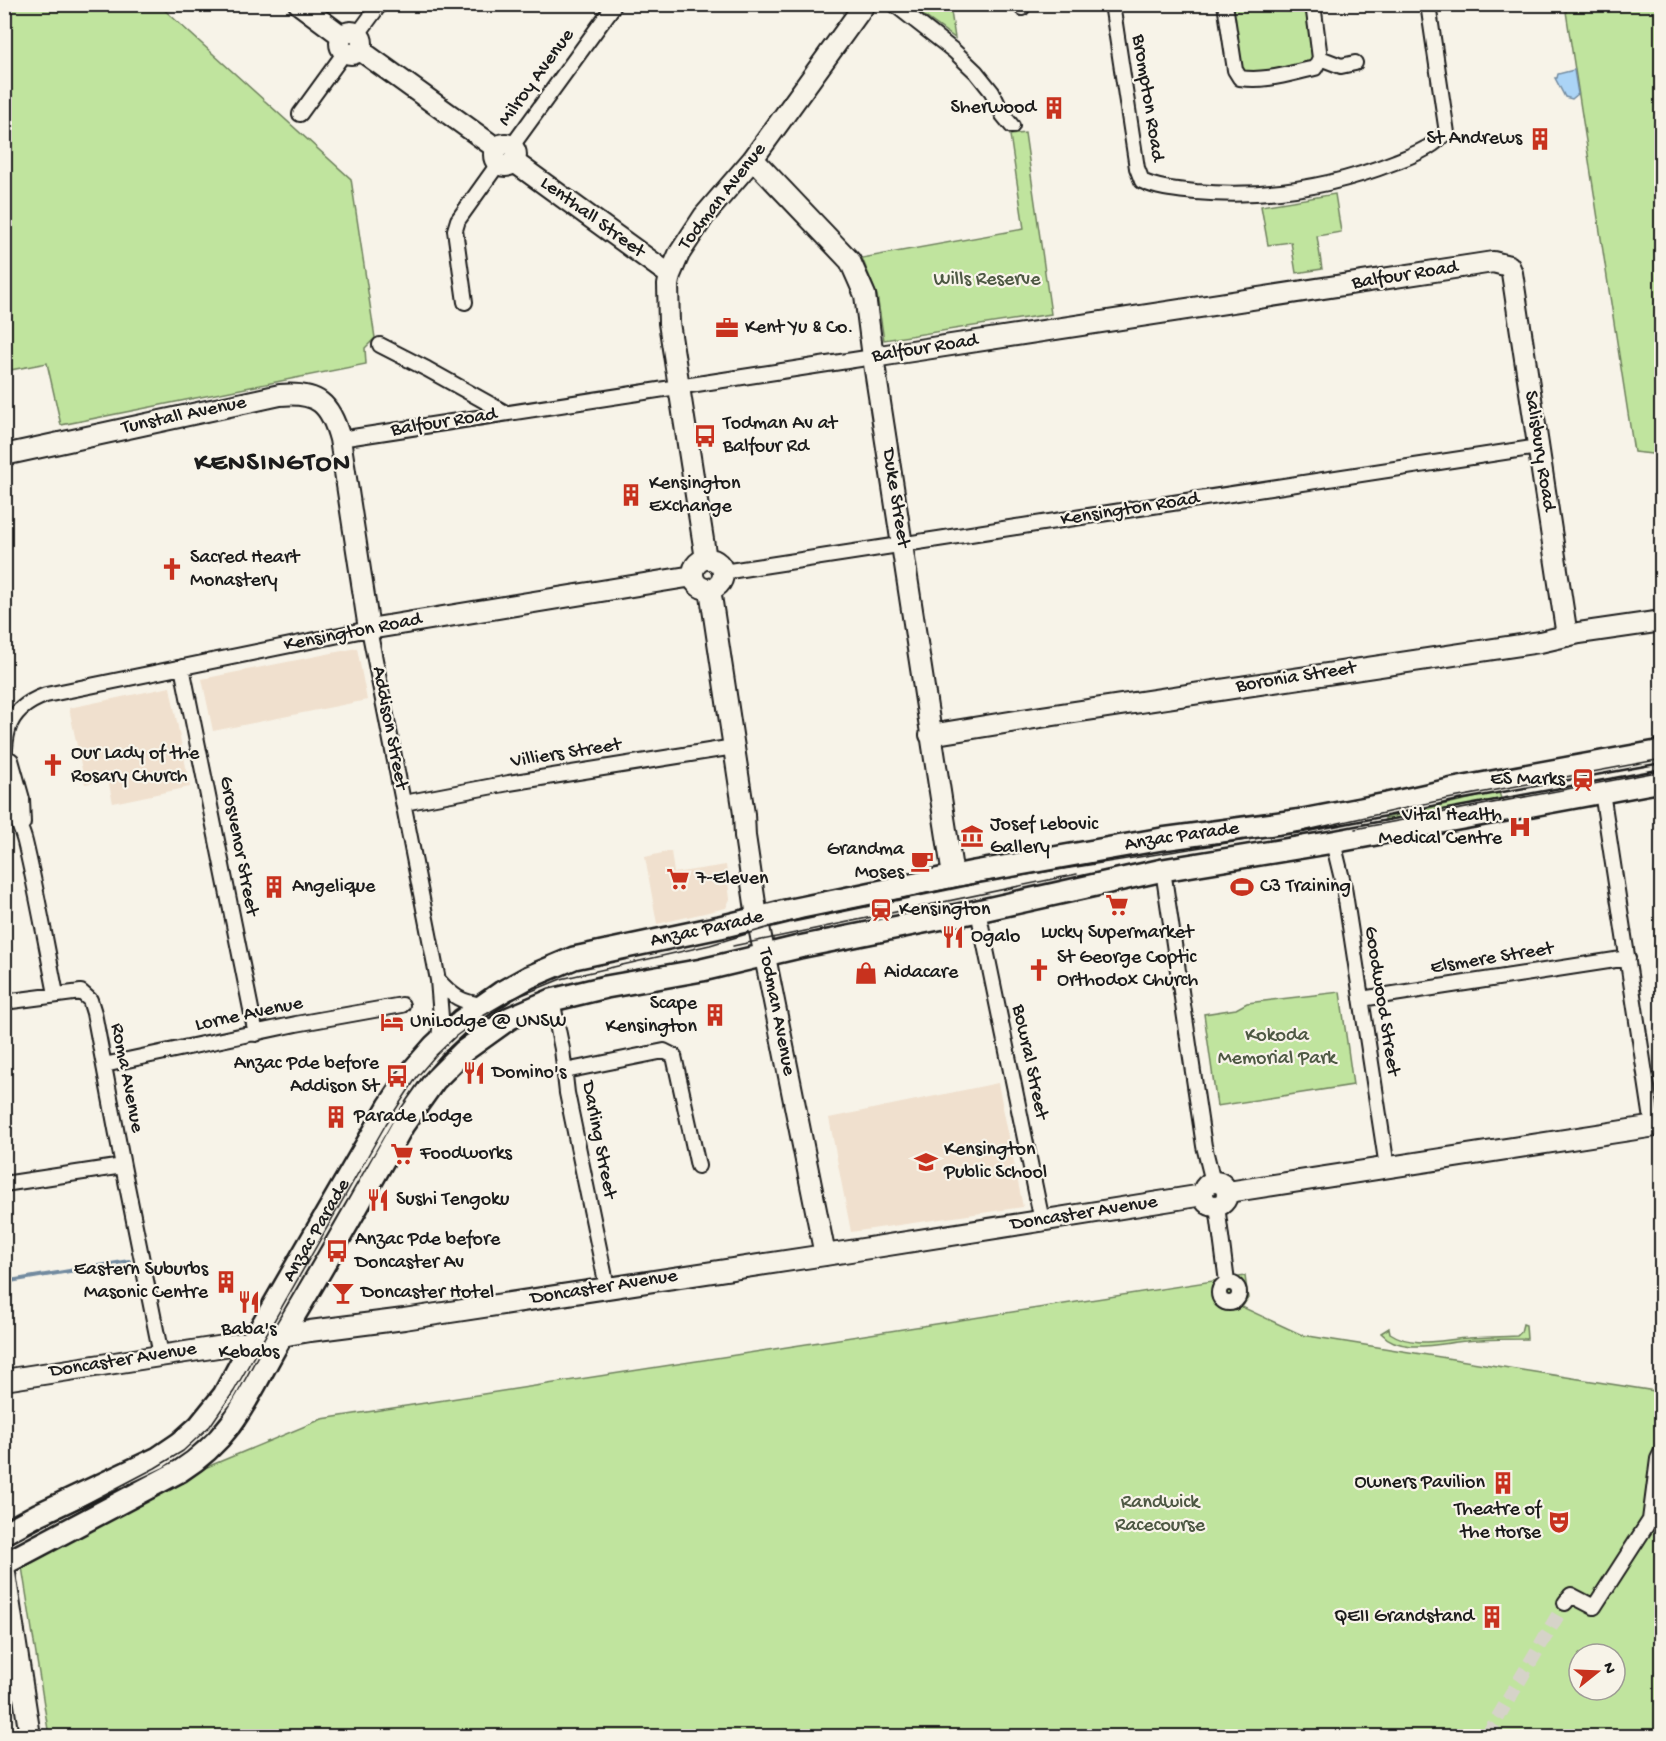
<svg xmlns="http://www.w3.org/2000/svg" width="1666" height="1741" viewBox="0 0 1666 1741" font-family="'Gochi Hand',sans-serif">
<rect width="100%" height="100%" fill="#f7f3e8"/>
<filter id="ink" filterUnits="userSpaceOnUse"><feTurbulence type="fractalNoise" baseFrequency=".0167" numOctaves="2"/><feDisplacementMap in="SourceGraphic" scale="12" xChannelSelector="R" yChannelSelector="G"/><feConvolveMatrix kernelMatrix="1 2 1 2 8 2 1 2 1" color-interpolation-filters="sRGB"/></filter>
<g filter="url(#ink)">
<path fill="#f0e0ce" d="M357 648 367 700 213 731 202 679Z
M170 687 190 787 113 803 108 780 85 784 69 708Z
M671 851 674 873 726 865 730 899 726 908 657 924 645 857Z
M998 1083 1023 1207 851 1232 829 1118Z"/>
<path fill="#c0e49e" stroke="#6e805d" stroke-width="1.5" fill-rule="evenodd" d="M4 5H159L351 179 375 338 365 348 366 364 61 425 47 363 5 371Z
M909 5H950L955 38Z
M1225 5H1313L1320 58 1240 78Z
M1565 5H1661V455L1634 452Z
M1025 133 1051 314 884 340 877 295 862 258 1024 229 1010 135Z
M1335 194 1341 232 1317 236 1322 269 1296 273 1291 242 1268 245 1261 206Z
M1499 792 1501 799 1385 821V818Z
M1340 992 1353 1085 1217 1106 1204 1014 1236 1009 1247 1003Z
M1245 1276 1248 1298 1242 1307 1302 1335 1661 1392V1736H49L22 1567 207 1467 322 1419ZM1579 1654H1615V1690H1579Z
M1523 1324 1526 1325 1527 1339C1506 1339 1486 1339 1466 1341 1440 1343 1401 1355 1381 1333L1389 1328 1390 1333C1414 1349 1443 1339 1469 1338 1485 1337 1501 1337 1517 1336L1521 1332Z"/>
<path fill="#abd4f6" stroke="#728a9f" stroke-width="1.5" d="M1574 70 1578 94 1572 99 1565 97 1555 78H1557L1558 74Z"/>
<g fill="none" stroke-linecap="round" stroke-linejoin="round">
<path stroke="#728a9f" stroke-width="4" d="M4 1282 129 1261"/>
<path stroke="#d6d3c9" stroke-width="14" stroke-dasharray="14 7" stroke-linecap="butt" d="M1487 1736 1565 1603"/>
<g stroke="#1c1c1c" stroke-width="18">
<path id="street" d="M894 4 954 51 976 72 992 92 1003 115 1012 126
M1021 4 1022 8
M1112 4 1137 168 1142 181C1159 189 1178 190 1196 192 1264 198 1332 187 1395 162 1408 157 1422 152 1433 144 1438 141 1441 135 1447 133L1428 4
M1225 4 1235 70 1240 78C1266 82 1291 73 1315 68L1320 58 1313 4
M358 34 380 4
M1320 58 1341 66 1355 63
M300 114 345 52
M512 146 615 4
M465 302 455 230 458 220 498 164
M380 345 427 369 506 413
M340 439 873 357
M723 572 1538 447
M182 667 256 1034
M11 760 22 799 23 823
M1602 792 1653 1126
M404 803 509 783 734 747
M1333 842 1344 887 1387 1167
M1163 870 1204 1146 1213 1182
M978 911 1042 1221
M438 980C453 997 461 1002 483 1005
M56 994C46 944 37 892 25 842 22 830 16 819 13 807 7 783 1 755 8 730 13 711 29 701 46 695L369 629 438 980 441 1017 439 1040
M1361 999 1628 958
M552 1000 562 1049 567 1093 607 1287
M4 1002 81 992 90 1000 94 1013 123 1166 161 1355
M104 1065 296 1024 402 1005
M565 1071 664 1051 674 1056 698 1166
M4 1184 123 1166
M1217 1206 1227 1282
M1219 1293a10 10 0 1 1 20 0a10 10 0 1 1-20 0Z
M1565 1603 1571 1595 1594 1607 1650 1520 1658 1459 1662 1451"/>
</g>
<g stroke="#1c1c1c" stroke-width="24">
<path id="secondary" d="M299 4 342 36
M340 43a11 11 0 1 1 22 0a11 11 0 1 1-22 0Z
M360 50 496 148
M494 155a11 11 0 1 1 22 0a11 11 0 1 1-22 0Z
M753 159 850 261 865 295 873 357 953 876
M513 161 670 275
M873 357 1493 262 1509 266 1512 273 1567 636
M4 455 280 395C318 392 330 403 340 439L369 629 693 576
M693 574a15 15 0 1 1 30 0a15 15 0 1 1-30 0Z
M706 559 669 323 668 285 670 275 679 254 704 216 753 159 865 4
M710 589 744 814 745 836 757 917 825 1255
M930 735 1041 717 1540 642 1579 633 1662 621
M1203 1194a12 12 0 1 1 24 0a12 12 0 1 1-24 0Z
M1228 1192 1662 1125
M4 1380 231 1345 310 1331 404 1319 825 1255 1203 1195
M4 1567 30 1736"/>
</g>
<g stroke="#1c1c1c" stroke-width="26">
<g id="primary">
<path id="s1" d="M4 1533 39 1514 158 1458 180 1443 199 1426 224 1395 253 1341 389 1106 414 1069 434 1046 462 1020 502 992 529 977 574 958 720 927 786 911 974 872 1162 839 1303 820 1387 804 1454 789 1662 751"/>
<path d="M4 1564 180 1471C238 1434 250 1389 283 1334 325 1265 364 1195 403 1125L435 1080 464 1051 510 1018 552 1000 606 987 702 970 799 947 978 911 1163 870 1333 842 1662 781"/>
</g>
</g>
<use href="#street" stroke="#f7f3e8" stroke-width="14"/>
<use href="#secondary" stroke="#f7f3e8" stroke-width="20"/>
<use href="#primary" stroke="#f7f3e8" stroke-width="21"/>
<path stroke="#1c1c1c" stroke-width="1.5" d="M1355 829 1662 771
M733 946 1077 874
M4 1547 155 1468 183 1451 210 1426 234 1391 386 1124 417 1077 435 1056 456 1036 483 1016 512 999 561 979 710 945 773 926 804 918 976 883 1303 831 1442 800 1662 759"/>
</g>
</g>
<defs>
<g id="building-bare" transform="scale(1.8)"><path d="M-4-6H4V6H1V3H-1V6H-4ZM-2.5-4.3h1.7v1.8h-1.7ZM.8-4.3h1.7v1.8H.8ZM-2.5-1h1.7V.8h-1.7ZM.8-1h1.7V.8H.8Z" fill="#c8321e" stroke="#f7f3e8" stroke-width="2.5" paint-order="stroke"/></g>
<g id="office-bare" transform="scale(1.8)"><path d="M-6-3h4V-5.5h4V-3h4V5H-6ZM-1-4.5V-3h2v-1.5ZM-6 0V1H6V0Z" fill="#c8321e" stroke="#f7f3e8" stroke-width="2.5" paint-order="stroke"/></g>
<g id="bus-bare" transform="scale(1.8)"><path d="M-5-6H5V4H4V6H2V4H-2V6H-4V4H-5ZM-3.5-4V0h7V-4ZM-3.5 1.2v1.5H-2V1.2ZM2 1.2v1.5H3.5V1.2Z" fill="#c8321e" stroke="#f7f3e8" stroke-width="2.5" paint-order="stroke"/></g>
<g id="church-bare" transform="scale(1.8)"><path d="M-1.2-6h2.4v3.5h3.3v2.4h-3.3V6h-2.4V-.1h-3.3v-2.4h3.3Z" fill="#c8321e" stroke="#f7f3e8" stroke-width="2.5" paint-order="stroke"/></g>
<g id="station-bare" transform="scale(1.8)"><path d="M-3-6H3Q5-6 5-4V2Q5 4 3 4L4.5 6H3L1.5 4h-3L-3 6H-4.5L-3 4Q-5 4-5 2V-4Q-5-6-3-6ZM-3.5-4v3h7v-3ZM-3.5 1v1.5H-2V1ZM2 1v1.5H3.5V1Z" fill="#c8321e" stroke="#f7f3e8" stroke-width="2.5" paint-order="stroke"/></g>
<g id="hospital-bare" transform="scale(1.8)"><path d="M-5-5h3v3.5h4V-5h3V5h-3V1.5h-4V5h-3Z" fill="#c8321e" stroke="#f7f3e8" stroke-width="2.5" paint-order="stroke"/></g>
<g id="museum-bare" transform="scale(1.8)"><path d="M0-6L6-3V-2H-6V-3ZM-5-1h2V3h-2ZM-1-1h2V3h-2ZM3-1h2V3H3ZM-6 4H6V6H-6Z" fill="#c8321e" stroke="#f7f3e8" stroke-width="2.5" paint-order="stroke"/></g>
<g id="cafe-bare" transform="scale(1.8)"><path d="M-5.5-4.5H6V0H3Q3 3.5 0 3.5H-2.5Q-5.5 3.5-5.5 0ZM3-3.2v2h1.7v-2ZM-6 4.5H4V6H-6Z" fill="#c8321e" stroke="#f7f3e8" stroke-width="2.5" paint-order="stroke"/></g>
<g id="supermarket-bare" transform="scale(1.8)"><path d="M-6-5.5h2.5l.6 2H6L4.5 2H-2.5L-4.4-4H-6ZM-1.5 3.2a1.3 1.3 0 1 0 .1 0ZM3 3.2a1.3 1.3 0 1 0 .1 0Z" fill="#c8321e" stroke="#f7f3e8" stroke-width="2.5" paint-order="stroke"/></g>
<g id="stadium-bare" transform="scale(1.8)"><path d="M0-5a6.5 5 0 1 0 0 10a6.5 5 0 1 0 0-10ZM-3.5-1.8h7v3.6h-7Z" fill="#c8321e" stroke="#f7f3e8" stroke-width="2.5" paint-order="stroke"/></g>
<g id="restaurant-bare" transform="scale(1.8)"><path d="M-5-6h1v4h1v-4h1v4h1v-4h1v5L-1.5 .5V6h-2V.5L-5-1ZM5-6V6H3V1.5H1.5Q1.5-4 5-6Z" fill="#c8321e" stroke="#f7f3e8" stroke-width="2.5" paint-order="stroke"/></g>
<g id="shop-bare" transform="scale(1.8)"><path d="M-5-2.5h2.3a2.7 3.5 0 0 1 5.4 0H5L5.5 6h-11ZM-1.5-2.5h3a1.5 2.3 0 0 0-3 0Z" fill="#c8321e" stroke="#f7f3e8" stroke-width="2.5" paint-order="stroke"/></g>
<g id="hotel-bare" transform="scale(1.8)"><path d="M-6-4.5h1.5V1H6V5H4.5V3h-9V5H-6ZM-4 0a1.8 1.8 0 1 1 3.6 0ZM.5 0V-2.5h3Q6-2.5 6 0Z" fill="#c8321e" stroke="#f7f3e8" stroke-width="2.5" paint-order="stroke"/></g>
<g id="school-bare" transform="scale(1.8)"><path d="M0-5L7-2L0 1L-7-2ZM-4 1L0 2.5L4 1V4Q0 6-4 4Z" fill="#c8321e" stroke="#f7f3e8" stroke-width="2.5" paint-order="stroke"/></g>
<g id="bar-bare" transform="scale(1.8)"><path d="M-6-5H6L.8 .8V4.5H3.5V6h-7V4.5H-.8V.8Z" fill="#c8321e" stroke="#f7f3e8" stroke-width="2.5" paint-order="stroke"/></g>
<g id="theatre-bare" transform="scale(1.8)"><path d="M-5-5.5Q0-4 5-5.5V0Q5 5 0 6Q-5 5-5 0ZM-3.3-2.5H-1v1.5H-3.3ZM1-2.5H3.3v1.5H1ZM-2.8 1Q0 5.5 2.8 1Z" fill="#c8321e" stroke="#f7f3e8" stroke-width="2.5" paint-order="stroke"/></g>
</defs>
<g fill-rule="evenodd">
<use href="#building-bare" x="1054" y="108"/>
<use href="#building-bare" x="1540" y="139"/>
<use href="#office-bare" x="727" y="328"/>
<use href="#bus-bare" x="705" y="436"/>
<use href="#building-bare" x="631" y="495"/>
<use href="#church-bare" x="172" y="569"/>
<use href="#church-bare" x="53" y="765"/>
<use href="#station-bare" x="1583" y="780"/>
<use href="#hospital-bare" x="1520" y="827"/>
<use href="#museum-bare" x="972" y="836"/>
<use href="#cafe-bare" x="922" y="861"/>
<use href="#supermarket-bare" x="678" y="879"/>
<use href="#building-bare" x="274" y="887"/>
<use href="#stadium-bare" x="1242" y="887"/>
<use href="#supermarket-bare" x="1117" y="905"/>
<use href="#station-bare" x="881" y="910"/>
<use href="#restaurant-bare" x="953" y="937"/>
<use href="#church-bare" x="1039" y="970"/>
<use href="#shop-bare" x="866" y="973"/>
<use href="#building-bare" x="715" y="1015"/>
<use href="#hotel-bare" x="392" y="1022"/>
<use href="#restaurant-bare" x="474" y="1073"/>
<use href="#bus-bare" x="397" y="1076"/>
<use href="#building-bare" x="336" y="1117"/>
<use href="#supermarket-bare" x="402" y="1154"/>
<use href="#school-bare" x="926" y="1162"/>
<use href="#restaurant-bare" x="378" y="1200"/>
<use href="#bus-bare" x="337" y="1251"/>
<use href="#building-bare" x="226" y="1282"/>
<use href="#bar-bare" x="343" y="1293"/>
<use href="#restaurant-bare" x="249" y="1302"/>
<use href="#building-bare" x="1503" y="1483"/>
<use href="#theatre-bare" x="1559" y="1522"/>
<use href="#building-bare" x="1492" y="1617"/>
</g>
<g text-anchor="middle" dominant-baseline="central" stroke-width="4.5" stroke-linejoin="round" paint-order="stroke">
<g font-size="20" fill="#1c1c1c" stroke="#f7f3e8">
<text transform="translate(537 78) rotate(-54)">Milroy Avenue</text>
<text transform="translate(1147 98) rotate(81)">Brompton Road</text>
<text transform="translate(723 197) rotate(-52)">Todman Avenue</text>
<text transform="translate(592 218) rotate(36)">Lenthall Street</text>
<text transform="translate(1405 276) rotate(-9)">Balfour Road</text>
<text transform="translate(925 349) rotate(-9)">Balfour Road</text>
<text transform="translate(184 416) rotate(-12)">Tunstall Avenue</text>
<text transform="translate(444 423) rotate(-9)">Balfour Road</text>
<text transform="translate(1539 451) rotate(81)">Salisbury Road</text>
<text transform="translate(895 498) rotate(81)">Duke Street</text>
<text transform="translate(1130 510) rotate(-9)">Kensington Road</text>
<text transform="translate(353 633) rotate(-11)">Kensington Road</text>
<text transform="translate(1296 678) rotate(-9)">Boronia Street</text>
<text transform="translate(389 728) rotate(79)">Addison Street</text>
<text transform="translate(566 754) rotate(-9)">Villiers Street</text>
<text stroke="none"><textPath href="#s1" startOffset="1458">Anzac Parade</textPath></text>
<text transform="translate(238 846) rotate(79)">Grosvenor Street</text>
<text stroke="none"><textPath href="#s1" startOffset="974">Anzac Parade</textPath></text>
<text transform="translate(1492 959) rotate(-9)">Elsmere Street</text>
<text transform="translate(1381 1001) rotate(81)">Goodwood Street</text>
<text transform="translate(776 1012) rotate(79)">Todman Avenue</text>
<text transform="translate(249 1015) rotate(-12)">Lorne Avenue</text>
<text transform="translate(1029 1062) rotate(78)">Bowral Street</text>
<text transform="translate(126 1078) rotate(79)">Roma Avenue</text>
<text transform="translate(598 1140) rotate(79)">Darling Street</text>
<text transform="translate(1084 1214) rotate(-9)">Doncaster Avenue</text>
<text stroke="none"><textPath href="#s1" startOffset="452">Anzac Parade</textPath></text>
<text transform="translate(604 1288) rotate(-9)">Doncaster Avenue</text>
<text transform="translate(123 1361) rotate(-9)">Doncaster Avenue</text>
</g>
<g font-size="20" fill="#1c1c1c" stroke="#f7f3e8" text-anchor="start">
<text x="1036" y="108" text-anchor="end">Sherwood</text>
<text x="1522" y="139" text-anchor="end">St Andrews</text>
<text x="745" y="328">Kent Yu &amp; Co.</text>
<text x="723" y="424">Todman Av at<tspan x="723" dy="23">Balfour Rd</tspan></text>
<text x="649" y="484">Kensington<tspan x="649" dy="23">Exchange</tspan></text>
<text x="190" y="558">Sacred Heart<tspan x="190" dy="23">Monastery</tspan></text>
<text x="71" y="754">Our Lady of the<tspan x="71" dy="23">Rosary Church</tspan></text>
<text x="1565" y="780" text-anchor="end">ES Marks</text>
<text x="1502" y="816" text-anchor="end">Vital Health<tspan x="1502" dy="23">Medical Centre</tspan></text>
<text x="990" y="825">Josef Lebovic<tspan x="990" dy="23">Gallery</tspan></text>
<text x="904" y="850" text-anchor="end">Grandma<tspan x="904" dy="23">Moses</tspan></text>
<text x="696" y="879">7-Eleven</text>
<text x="292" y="887">Angelique</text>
<text x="1260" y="887">C3 Training</text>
<text x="899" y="910">Kensington</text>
<text x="1117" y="933" text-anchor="middle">Lucky Supermarket</text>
<text x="971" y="937">Ogalo</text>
<text x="1057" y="958">St George Coptic<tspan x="1057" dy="23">Orthodox Church</tspan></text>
<text x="884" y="973">Aidacare</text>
<text x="697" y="1004" text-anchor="end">Scape<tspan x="697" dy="23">Kensington</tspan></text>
<text x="410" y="1022">UniLodge @ UNSW</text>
<text x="379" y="1064" text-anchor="end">Anzac Pde before<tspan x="379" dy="23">Addison St</tspan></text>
<text x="492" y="1073">Domino's</text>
<text x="354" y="1117">Parade Lodge</text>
<text x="944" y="1150">Kensington<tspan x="944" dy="23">Public School</tspan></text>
<text x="420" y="1154">Foodworks</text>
<text x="396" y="1200">Sushi Tengoku</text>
<text x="355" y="1240">Anzac Pde before<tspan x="355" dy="23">Doncaster Av</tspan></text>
<text x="208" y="1270" text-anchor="end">Eastern Suburbs<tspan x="208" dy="23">Masonic Centre</tspan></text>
<text x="361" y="1293">Doncaster Hotel</text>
<text x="249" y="1330" text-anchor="middle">Baba's<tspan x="249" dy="23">Kebabs</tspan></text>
<text x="1485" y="1483" text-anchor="end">Owners Pavilion</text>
<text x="1541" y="1510" text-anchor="end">Theatre of<tspan x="1541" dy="23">the Horse</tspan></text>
<text x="1474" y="1617" text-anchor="end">QEII Grandstand</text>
</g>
<g font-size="20" fill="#4d5843" stroke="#f7f3e8">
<text x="987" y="280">Wills Reserve</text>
<text x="1277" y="1036">Kokoda<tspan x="1277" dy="23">Memorial Park</tspan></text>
<text x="1160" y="1503">Randwick<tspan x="1160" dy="23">Racecourse</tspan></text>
</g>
<g font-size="26" font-weight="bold" letter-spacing="1.5" fill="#1c1c1c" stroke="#f7f3e8">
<text x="273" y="464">KENSINGTON</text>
</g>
</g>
<rect width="1666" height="1741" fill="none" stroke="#f7f3e8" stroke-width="24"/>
<rect x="12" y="12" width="1642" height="1717" fill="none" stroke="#1c1c1c" stroke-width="2" filter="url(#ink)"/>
<g transform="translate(1597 1672) rotate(72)"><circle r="28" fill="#f7f3e8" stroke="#9f9d96" stroke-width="1.5"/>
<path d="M0-4.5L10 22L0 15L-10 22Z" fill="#c8321e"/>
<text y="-9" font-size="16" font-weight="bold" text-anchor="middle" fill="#1c1c1c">N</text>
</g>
</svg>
